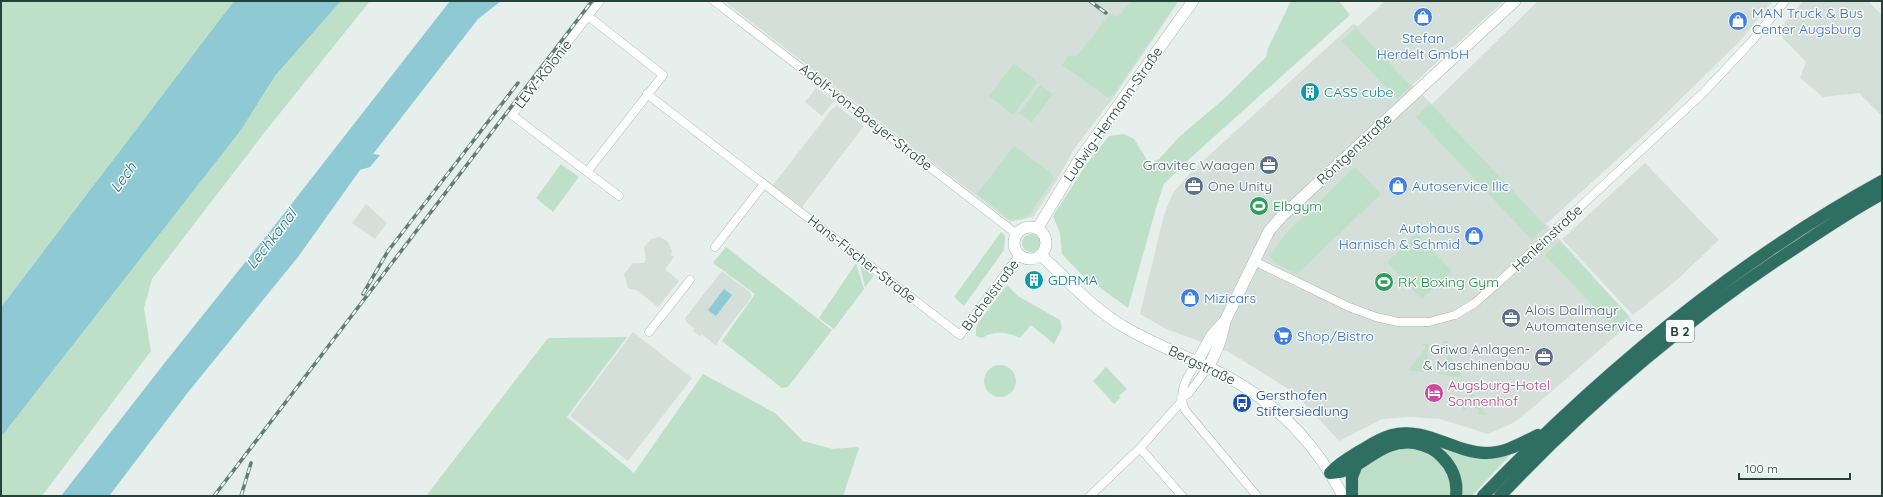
<svg xmlns="http://www.w3.org/2000/svg" width="1883" height="497" viewBox="0 0 1883 497" font-family="Quicksand,sans-serif">
<rect width="100%" height="100%" fill="#e6efeb"/>
<path fill="#d4dfda" d="M724 1H1179L1113 98 1074 149 1057 180 1033 217 1010 222Z
M1385 1H1504L1412 85 1432 104 1538 1H1773L1740 41 1644 135 1546 224 1633 321 1536 405 1513 423 1488 434 1440 419 1410 417 1382 419 1339 441 1295 393 1229 352 1166 329 1140 314 1164 215 1173 193 1192 171 1353 24 1358 26Z
M1803 1H1868L1882 15V116L1859 93 1823 97 1800 78 1806 62 1777 32Z
M816 88 834 101 822 116 805 102Z
M837 106 864 126 802 207 773 185 832 109Z
M1645 163 1719 240 1678 279 1633 315 1562 239Z
M366 204 387 223 375 239 352 223Z
M660 237 668 242 672 251 671 255 674 257 666 268V270L679 281 658 307 638 291 628 288 624 274 633 263H644L646 260 644 247 651 239Z
M722 271 750 292 752 297 722 335 716 346 702 334 700 336 693 331 694 328 686 322 685 318Z
M633 332 692 378 628 461 570 416Z"/>
<path fill="#bfe0c8" d="M1 1H234L1 307Z
M341 1H370L264 133 152 279 144 308 151 351 42 496H1V437L241 130 275 76Z
M1131 1H1178L1114 94 1108 98 1062 65 1068 56H1077L1110 14 1118 17Z
M1291 1H1339L1350 15 1187 161 1164 184 1156 208 1128 308 1081 274 1062 254 1060 233 1053 216 1086 165 1109 136 1124 134 1134 139 1149 163 1159 159 1179 137 1225 98 1266 57 1268 48Z
M1356 28 1411 86 1397 99 1342 41Z
M1014 63 1038 82 1013 115 989 96Z
M1040 85 1053 94 1032 122 1019 113Z
M1430 103 1546 226 1532 240 1416 117Z
M1014 146 1051 173 1054 179 1030 214 1024 218 1010 220 977 194Z
M561 164 579 177 553 212 536 198Z
M1355 167 1381 194 1297 274 1274 262 1270 256 1287 232Z
M1001 232 1005 236 1004 250 964 306 954 297Z
M1417 234 1452 271 1422 299 1387 262Z
M1022 243a9 9 0 1 1 18 0a9 9 0 1 1-18 0Z
M1560 241 1629 316 1615 329 1545 255Z
M726 247 832 330 788 387 782 388 722 341 755 294 713 263Z
M856 263 864 289 834 329 819 318Z
M860 266 874 276 865 287Z
M1007 285 1018 296 1060 320 1062 328 1054 344 1031 325 1020 338C1008 332 993 330 982 338L976 336V328L978 323Z
M627 337 567 417 634 473 703 374 775 413 803 441 833 449 857 447 859 448 843 496H426L548 338Z
M1444 341H1447L1453 351 1449 354 1463 378 1439 374V372L1445 373 1449 344 1443 343Z
M1422 344H1435L1429 345 1426 370 1432 371V373L1408 370 1426 348Z
M984 381a16 16 0 1 1 32 0a16 16 0 1 1-32 0Z
M1106 367 1127 389 1119 396 1120 398 1114 404 1093 381Z
M1470 389 1486 415H1478L1479 409 1467 406 1465 411 1463 410 1464 404 1467 405Z
M1406 437 1421 439 1475 456H1494L1513 452 1472 496H1460C1463 461 1429 433 1395 440 1382 443 1371 451 1359 458L1358 457C1374 447 1387 438 1406 437Z
M1413 447C1438 457 1451 466 1451 496H1358L1356 490 1359 470 1393 449Z"/>
<path fill="#8ec9d4" d="M234 1H341L275 76 241 130 1 437V307Z
M450 1H501L478 19 373 154 380 155 370 167 360 170 298 257 189 391 109 496H61L163 365 279 220Z
M724 289 732 295 716 316 708 310Z"/>
<g fill="none" stroke-linecap="round" stroke-linejoin="round">
<g stroke="#a8b8b2" stroke-width="9">
<path id="street" d="M714 1 1018 235
M588 16 600 1
M647 94 960 335 1020 254
M587 172 663 75 588 16 512 115 619 196
M715 247 764 184
M1254 261 1349 307 1376 317 1398 322H1429L1455 315 1475 303 1500 281 1702 94 1752 41 1785 1
M649 332 690 280
M1197 362C1187 377 1177 392 1185 410L1257 496
M1181 398 1189 393 1208 367
M1140 448 1182 496
M1090 496 1140 448 1181 402"/>
</g>
<g stroke="#a4bbb3" stroke-width="12">
<path id="secondary" d="M1014 243a16 16 0 1 1 32 0a16 16 0 1 1-32 0Z
M1037 229 1077 163 1193 1
M1041 255C1068 281 1093 309 1126 328 1152 343 1180 354 1208 367 1267 394 1313 438 1343 496
M1197 362 1212 335 1225 321 1269 231 1282 216 1515 1
M1208 367C1217 352 1222 339 1225 321"/>
</g>
<g stroke="#c2cac8" stroke-width="13">
<path id="highway" d="M1330 473C1340 462 1352 456 1365 448 1373 443 1382 438 1392 435 1425 426 1454 453 1487 453 1505 453 1522 443 1538 435
M1330 473C1363 473 1377 438 1415 443 1425 445 1435 449 1442 457 1453 468 1458 480 1456 496
M1352 496V477L1357 464
M1483 496C1601 373 1733 263 1882 181
M1500 496C1590 401 1690 316 1800 245 1827 227 1854 209 1882 194"/>
</g>
<use href="#street" stroke="#fff" stroke-width="8"/>
<use href="#secondary" stroke="#fff" stroke-width="11"/>
<use href="#highway" stroke="#2f6f62" stroke-width="12"/>
<g stroke="#5f7d75" stroke-width="3.5">
<path id="rail" d="M1090 1 1106 13
M363 294 388 251 518 83
M214 496 592 1
M241 496 251 463"/>
</g>
<use href="#rail" stroke="#f7fbf9" stroke-width="2" stroke-dasharray="6" stroke-linecap="butt"/>
</g>
<defs>
<g id="shop-disc" transform="scale(1)"><circle r="9.5" fill="#3f7fe0" stroke="#f7fbf9"/><path d="M-5-2.5h2.3a2.7 3.5 0 0 1 5.4 0H5L5.5 6h-11ZM-1.5-2.5h3a1.5 2.3 0 0 0-3 0Z" fill="#fff"/></g>
<g id="building-disc" transform="scale(1)"><circle r="9.5" fill="#0f9aa8" stroke="#f7fbf9"/><path d="M-4-6H4V6H1V3H-1V6H-4ZM-2.5-4.3h1.7v1.8h-1.7ZM.8-4.3h1.7v1.8H.8ZM-2.5-1h1.7V.8h-1.7ZM.8-1h1.7V.8H.8Z" fill="#fff"/></g>
<g id="office-disc" transform="scale(1)"><circle r="9.5" fill="#5c6f8a" stroke="#f7fbf9"/><path d="M-6-3h4V-5.5h4V-3h4V5H-6ZM-1-4.5V-3h2v-1.5ZM-6 0V1H6V0Z" fill="#fff"/></g>
<g id="stadium-disc" transform="scale(1)"><circle r="9.5" fill="#2e9e5b" stroke="#f7fbf9"/><path d="M0-5a6.5 5 0 1 0 0 10a6.5 5 0 1 0 0-10ZM-3.5-1.8h7v3.6h-7Z" fill="#fff"/></g>
<g id="supermarket-disc" transform="scale(1)"><circle r="9.5" fill="#3f7fe0" stroke="#f7fbf9"/><path d="M-6-5.5h2.5l.6 2H6L4.5 2H-2.5L-4.4-4H-6ZM-1.5 3.2a1.3 1.3 0 1 0 .1 0ZM3 3.2a1.3 1.3 0 1 0 .1 0Z" fill="#fff"/></g>
<g id="hotel-disc" transform="scale(1)"><circle r="9.5" fill="#d1479c" stroke="#f7fbf9"/><path d="M-6-4.5h1.5V1H6V5H4.5V3h-9V5H-6ZM-4 0a1.8 1.8 0 1 1 3.6 0ZM.5 0V-2.5h3Q6-2.5 6 0Z" fill="#fff"/></g>
<g id="bus-disc" transform="scale(1)"><circle r="9.5" fill="#1a4fb4" stroke="#f7fbf9"/><path d="M-5-6H5V4H4V6H2V4H-2V6H-4V4H-5ZM-3.5-4V0h7V-4ZM-3.5 1.2v1.5H-2V1.2ZM2 1.2v1.5H3.5V1.2Z" fill="#fff"/></g>
</defs>
<g fill-rule="evenodd">
<use href="#shop-disc" x="1423" y="17"/>
<use href="#shop-disc" x="1738" y="21"/>
<use href="#building-disc" x="1310" y="92"/>
<use href="#office-disc" x="1269" y="165"/>
<use href="#office-disc" x="1194" y="186"/>
<use href="#shop-disc" x="1398" y="186"/>
<use href="#stadium-disc" x="1259" y="206"/>
<use href="#shop-disc" x="1474" y="236"/>
<use href="#building-disc" x="1034" y="280"/>
<use href="#stadium-disc" x="1384" y="282"/>
<use href="#shop-disc" x="1190" y="298"/>
<use href="#office-disc" x="1511" y="318"/>
<use href="#supermarket-disc" x="1283" y="336"/>
<use href="#office-disc" x="1544" y="357"/>
<use href="#hotel-disc" x="1434" y="393"/>
<use href="#bus-disc" x="1242" y="403"/>
</g>
<g text-anchor="middle" dominant-baseline="central" stroke-width="3" stroke-linejoin="round" paint-order="stroke">
<rect fill="#f7fbf9" stroke="#637a73" stroke-width="1" x="1666" y="320" width="28" height="22" rx="3"/>
<g font-size="13" font-weight="bold" fill="#24423a">
<text x="1680" y="331">B 2</text>
</g>
<g font-size="14" fill="#366cbe" stroke="#f7fbf9" text-anchor="start">
<text x="1752" y="13">MAN Truck &amp; Bus<tspan x="1752" dy="16">Center Augsburg</tspan></text>
<text x="1423" y="38" text-anchor="middle">Stefan<tspan x="1423" dy="16">Herdelt GmbH</tspan></text>
<text x="1412" y="186">Autoservice Ilic</text>
<text x="1460" y="228" text-anchor="end">Autohaus<tspan x="1460" dy="16">Harnisch &amp; Schmid</tspan></text>
<text x="1204" y="298">Mizicars</text>
<text x="1297" y="336">Shop/Bistro</text>
</g>
<g font-size="14" fill="#24423a" stroke="#f7fbf9">
<text transform="translate(543 74) rotate(-52)">LEW-Kolonie</text>
<text transform="translate(1113 114) rotate(-55)">Ludwig-Hermann-Straße</text>
<text transform="translate(866 117) rotate(38)">Adolf-von-Baeyer-Straße</text>
<text transform="translate(1354 149) rotate(-43)">Röntgenstraße</text>
<text transform="translate(1547 238) rotate(-43)">Henleinstraße</text>
<text transform="translate(862 259) rotate(38)">Hans-Fischer-Straße</text>
<text transform="translate(990 295) rotate(-53)">Büchelstraße</text>
<text transform="translate(1202 365) rotate(26)">Bergstraße</text>
</g>
<g font-size="14" fill="#0d838f" stroke="#f7fbf9" text-anchor="start">
<text x="1324" y="92">CASS cube</text>
<text x="1048" y="280">GDRMA</text>
</g>
<g font-size="14" fill="#4e5e75" stroke="#f7fbf9" text-anchor="end">
<text x="1255" y="165">Gravitec Waagen</text>
<text x="1208" y="186" text-anchor="start">One Unity</text>
<text x="1525" y="310" text-anchor="start">Alois Dallmayr<tspan x="1525" dy="16">Automatenservice</tspan></text>
<text x="1530" y="349">Griwa Anlagen-<tspan x="1530" dy="16">&amp; Maschinenbau</tspan></text>
</g>
<g font-size="14" fill="#27864d" stroke="#f7fbf9" text-anchor="start">
<text x="1273" y="206">Elbgym</text>
<text x="1398" y="282">RK Boxing Gym</text>
</g>
<g font-size="14" fill="#b23c85" stroke="#f7fbf9" text-anchor="start">
<text x="1448" y="385">Augsburg-Hotel<tspan x="1448" dy="16">Sonnenhof</tspan></text>
</g>
<g font-size="14" fill="#164399" stroke="#f7fbf9" text-anchor="start">
<text x="1256" y="395">Gersthofen<tspan x="1256" dy="16">Stiftersiedlung</tspan></text>
</g>
<g font-size="15" font-style="italic" fill="#1c6f80" stroke="#f7fbf9">
<text transform="translate(123 177) rotate(-54)">Lech</text>
<text transform="translate(271 239) rotate(-52)">Lechkanal</text>
</g>
</g>
<rect width="1883" height="497" fill="none" stroke="#24423a" stroke-width="4"/>
<path d="M1739 473v6h111v-6" fill="none" stroke="#24423a" stroke-width="2"/>
<text x="1745" y="473" font-size="12" fill="#24423a" stroke="#f7fbf9" stroke-width="3" paint-order="stroke">100 m</text>
</svg>
